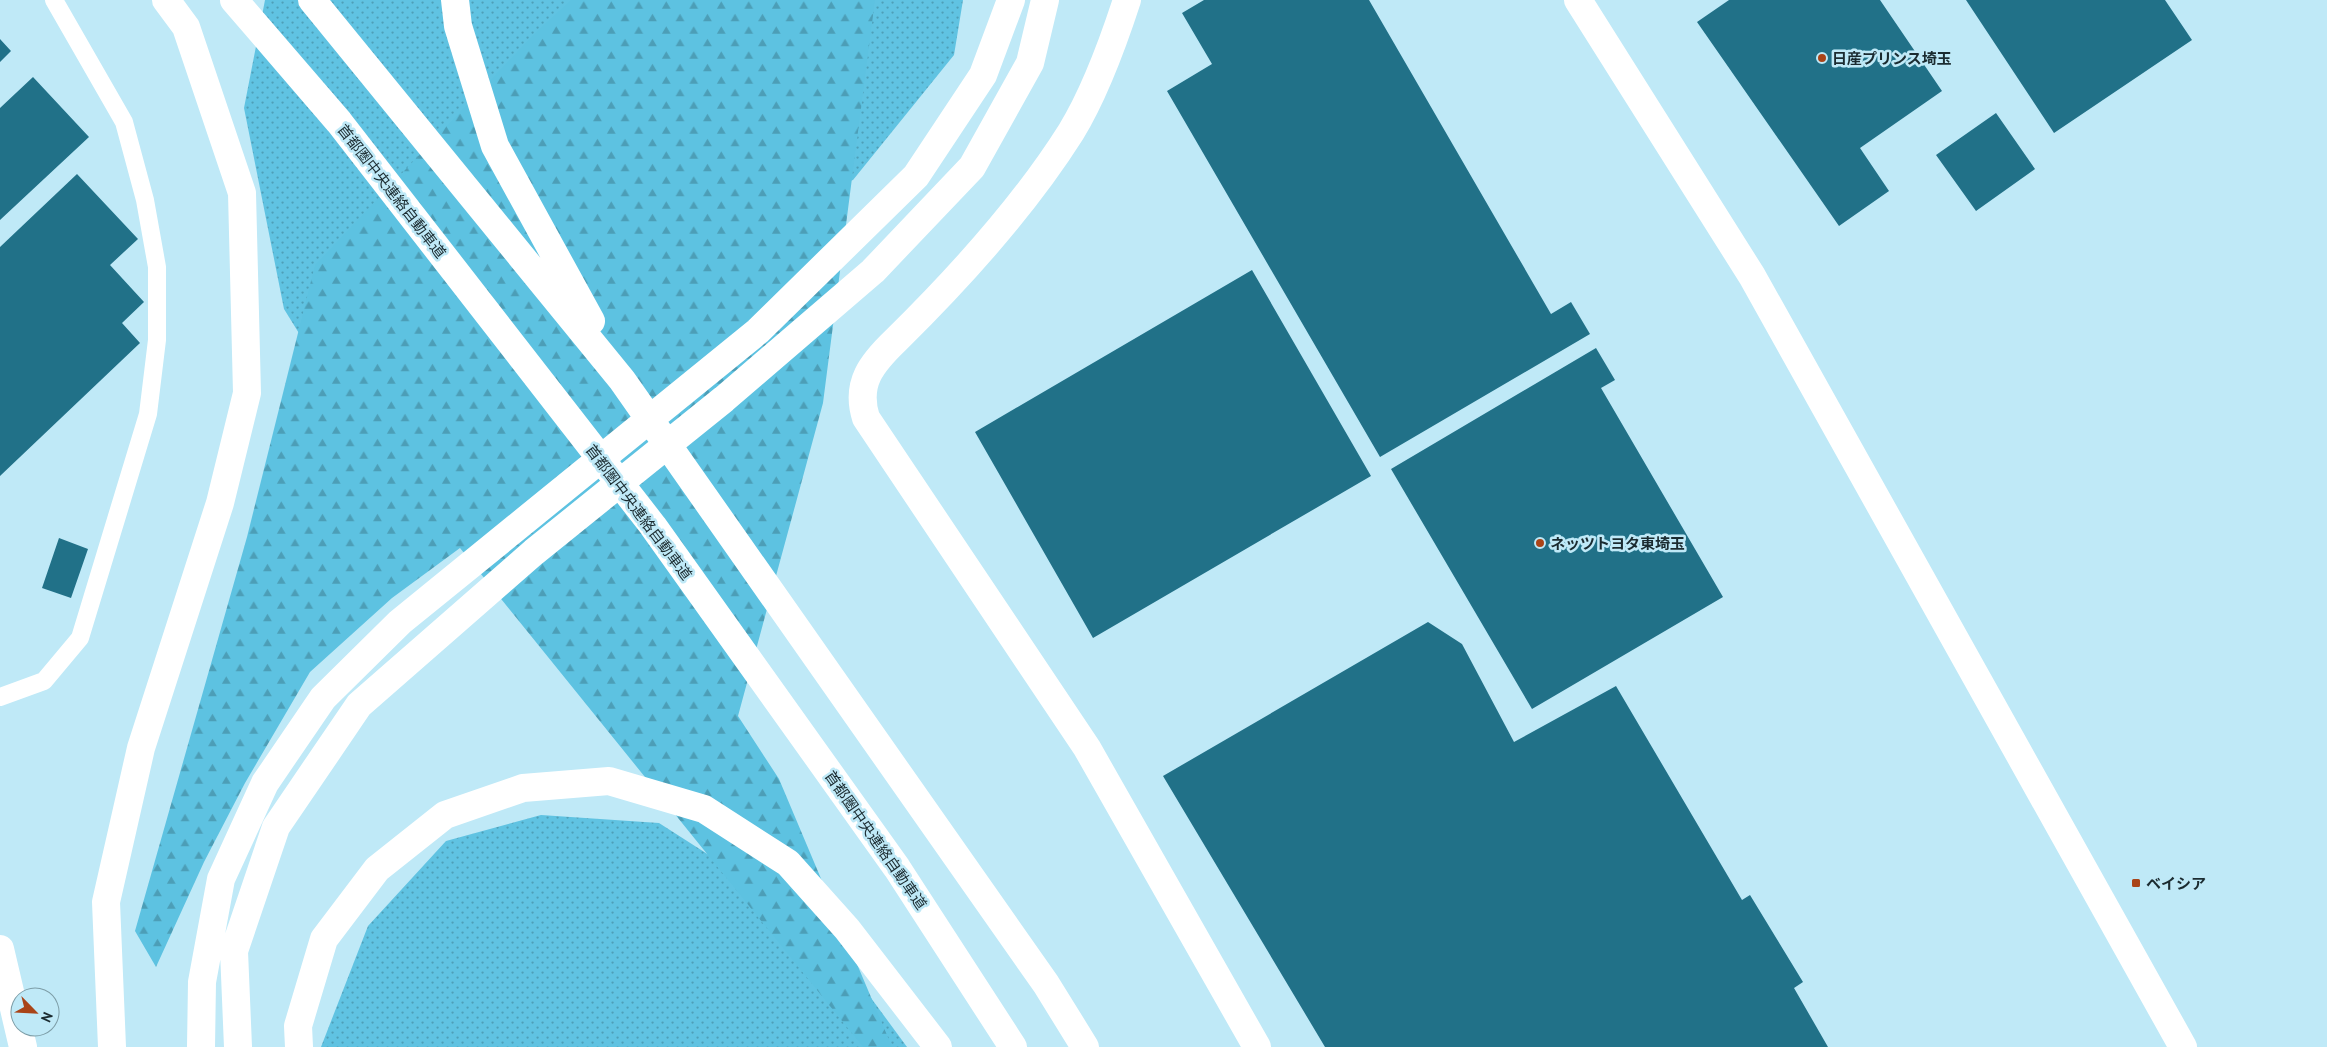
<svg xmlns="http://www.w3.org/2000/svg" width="2327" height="1047" viewBox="0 0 2327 1047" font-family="'PT Sans','Noto Sans JP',sans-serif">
<defs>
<pattern id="grass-dots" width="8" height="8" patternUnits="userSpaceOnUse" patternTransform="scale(1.25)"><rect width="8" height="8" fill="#60c3e2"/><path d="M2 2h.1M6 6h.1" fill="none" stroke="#4e9fb8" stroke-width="1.8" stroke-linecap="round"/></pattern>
<pattern id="forest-firs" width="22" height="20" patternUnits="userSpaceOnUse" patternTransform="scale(1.25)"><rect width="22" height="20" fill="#5dc2e1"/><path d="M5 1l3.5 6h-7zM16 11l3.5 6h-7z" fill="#4c9eb7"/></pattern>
</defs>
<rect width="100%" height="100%" fill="#bfe9f7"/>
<path fill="url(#grass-dots)" d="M265 0H963L954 55 853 180 323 372 284 309 244 108Z
M541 815 659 823 765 891 860 983 907 1047H321L368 926 446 841Z"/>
<path fill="url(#forest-firs)" d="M571 0H875L823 403 738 716 779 779 892 1047H863L460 548 392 598 310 672 245 783 204 862 156 967 135 931 247 537 315 265 535 33Z"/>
<path fill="#217188" d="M1204 0H1369L1551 314 1571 302 1590 334 1380 457 1167 91 1212 64 1182 13Z
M1729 0H1880L1942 91 1860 148 1889 191 1839 226 1697 22Z
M1966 0H2165L2192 40 2054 133Z
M0 39 11 51 0 62Z
M33 77 89 137 0 220V108Z
M1996 113 2035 169 1976 211 1936 155Z
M77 174 138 239 110 265 144 302 122 323 140 343 0 476V247Z
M1252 270 1371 476 1093 638 975 432Z
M1596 348 1615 380 1601 388 1723 597 1532 709 1391 469Z
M59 538 88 549 71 598 42 588Z
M1428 622 1462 644 1514 742 1616 686 1742 900 1750 895 1803 982 1794 988 1828 1047H1325L1163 776Z"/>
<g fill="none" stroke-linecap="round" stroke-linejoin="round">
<path stroke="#fff" stroke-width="18" d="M0 697 44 681 80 638 148 414 157 340V267L145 200 124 122 54 0"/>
<path stroke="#fff" stroke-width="28" d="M1127 0C1113 43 1095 93 1071 132 1023 208 960 277 896 340 872 363 855 383 866 418L1087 748 1257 1047
M1578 0 1752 276 2183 1047
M0 949 23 1047"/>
<path stroke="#fff" stroke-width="28" d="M234 0 339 122 653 526 897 868 1013 1047
M312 0 622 380 1046 984 1085 1047
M455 0 458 26 495 146 591 321
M112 1047 106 902 141 748 220 503 247 393 242 193 186 27 166 0
M201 1047 202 982 221 879 265 783 323 698 400 622 758 331 916 176 983 75 1011 0
M238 1047 234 951 276 827 359 705 534 552 724 399 873 271 972 167 1030 63 1045 0
M299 1047 298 1026 324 939 377 869 445 815 523 788 609 781 704 809 788 863 847 929 938 1047"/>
</g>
<g fill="#a94418" stroke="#bfe9f7" stroke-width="2">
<circle cx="1822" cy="58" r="5"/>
<circle cx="1540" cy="543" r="5"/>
<rect x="2131" y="878" width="10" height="10" rx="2.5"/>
</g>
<g text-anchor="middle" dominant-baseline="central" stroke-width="5" stroke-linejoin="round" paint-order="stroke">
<g font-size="15" font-weight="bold" fill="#1b2b30" stroke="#bfe9f7" text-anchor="start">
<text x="1832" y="58">日産プリンス埼玉</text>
<text x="1550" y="543">ネッツトヨタ東埼玉</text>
<text x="2146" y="883">ベイシア</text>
</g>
<g font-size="15" fill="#1b2b30" stroke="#bfe9f7">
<text transform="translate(392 191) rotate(52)">首都圏中央連絡自動車道</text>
<text transform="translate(639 512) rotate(53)">首都圏中央連絡自動車道</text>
<text transform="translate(876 840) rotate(55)">首都圏中央連絡自動車道</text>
</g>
</g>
<g transform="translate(35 1012) rotate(114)"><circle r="24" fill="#bfe9f7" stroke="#7d9da7"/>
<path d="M0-4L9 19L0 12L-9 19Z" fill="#a94418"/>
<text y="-8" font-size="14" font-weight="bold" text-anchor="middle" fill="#1b2b30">N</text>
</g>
</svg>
